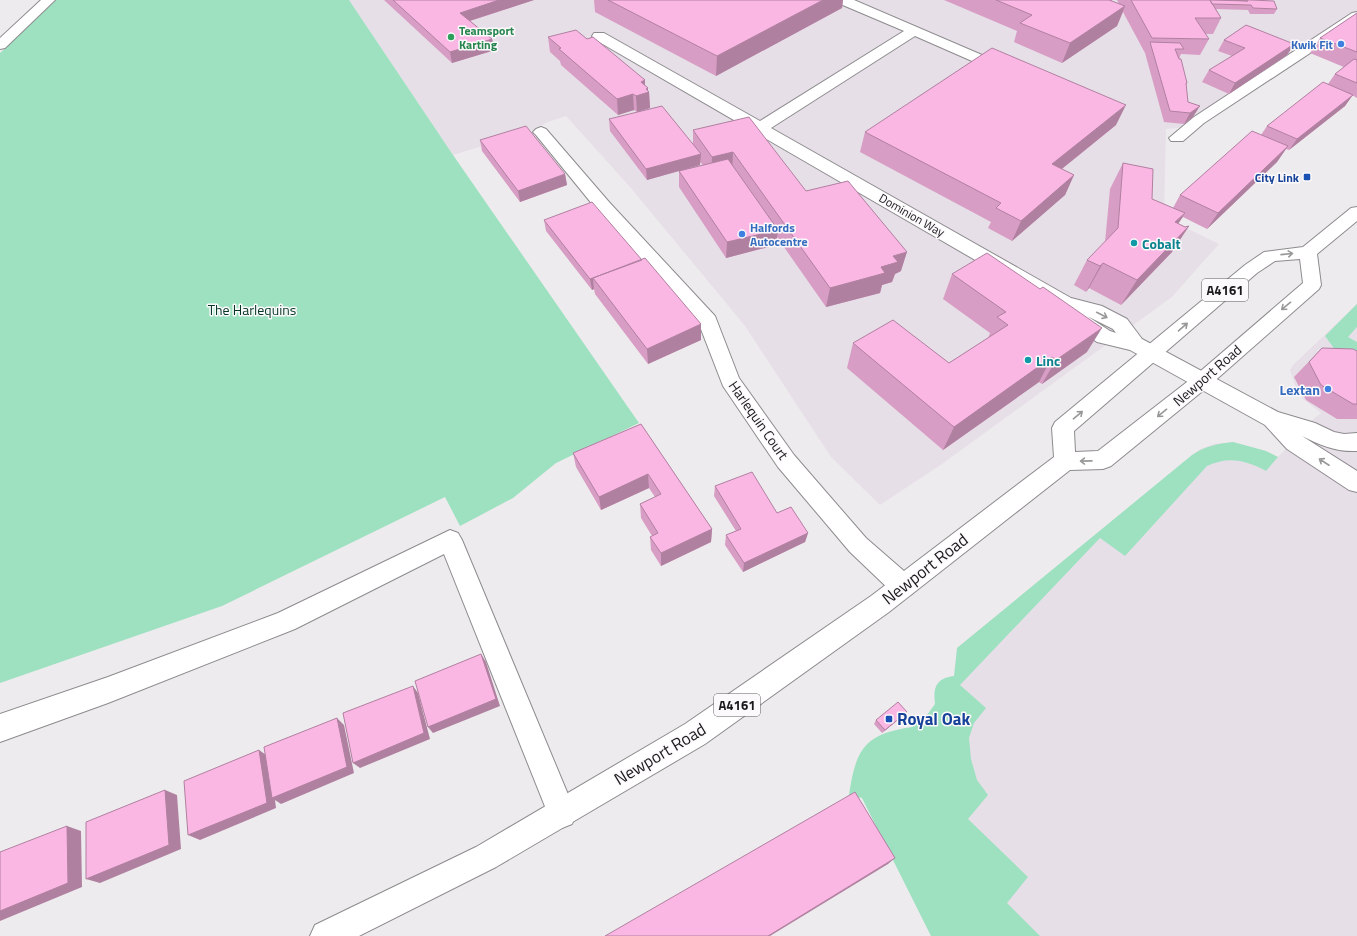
<svg xmlns="http://www.w3.org/2000/svg" width="1357" height="936" viewBox="0 0 1357 936" font-family="'Titillium Web',sans-serif">
<rect width="100%" height="100%" fill="#eeebee"/>
<path fill="#e7dfe8" d="M349 0H1357V73L1310 53 1338 34 1327 30 1193 117 1179 128 1166 129 1164 217 1219 244 1172 297 942 464 880 505 831 457 745 326 630 187 566 116 548 122 529 132 453 155Z
M1357 304V936H1000L957 783V648L1200 449 1214 444 1233 442 1266 451 1278 457 1312 420 1321 413 1303 399 1296 388 1290 370 1293 365Z"/>
<path fill="#9de1c0" d="M56 0H349L453 155 639 423 556 463 513 498 460 526 445 497 222 606 0 683V53Z
M1357 304V327L1348 337 1357 342V362L1336 351 1325 336Z
M1233 442 1266 451 1278 457 1266 471C1246 460 1228 456 1207 466L1125 556 1100 538 960 685 986 708 974 723 969 738 971 759 977 780 988 795 968 819 1028 877 1007 903 1040 936H931L862 798 849 795C856 749 864 734 912 727L915 721 927 715 935 704C933 688 936 678 954 676L957 648 1192 455C1205 446 1217 444 1233 442Z"/>
<g fill="none" stroke-linecap="round" stroke-linejoin="round">
<g stroke="#8d8b8e" stroke-width="2">
<path id="minor" d="M41 0H55L5 48 0 49V38Z
M837 0H854L982 55 984 58 982 61H972L915 36 771 128 1071 298 1102 306 1127 319 1142 339 1278 412 1315 423 1334 432 1344 434 1357 433V451C1336 452 1320 445 1302 436L1357 471V492L1349 490 1287 449 1265 425 1130 350 1097 342 1075 327 1065 314 1068 310 1058 308 594 39 592 36 594 33H604L760 121 904 31 838 3ZM1087 316 1113 329 1116 333 1110 331Z
M1357 12V22L1204 123 1183 141H1171L1169 138 1194 117 1352 13Z
M541 127 546 129 609 202 715 316 739 378 794 455 866 538 912 578 915 586 912 594 903 597 894 594 850 552 778 467 723 386 699 324 597 210 536 135 533 132 536 129Z
M450 530 458 533 462 540 572 804 576 814 572 824 562 828 552 824 444 554 295 629 108 703 0 742V714L108 677 278 613Z"/>
</g>
<g stroke="#8d8b8e" stroke-width="2">
<path id="major" d="M1357 207V221L1317 254 1321 285 1319 289 1210 385 1111 466 1103 469 1070 470 889 612 705 744 496 867 359 936H310L315 925 476 847 685 724 871 596 1054 457 1052 428 1055 422 1245 265 1264 252 1303 247 1351 208ZM1300 259 1303 283 1196 375 1098 451 1075 452 1074 431 1257 273 1275 261Z"/>
</g>
<use href="#minor" fill="#fff" fill-rule="evenodd"/>
<use href="#major" fill="#fff" fill-rule="evenodd"/>
</g>
<path fill="#d89dc4" fill-rule="evenodd" d="M384 0H534L470 21 492 39 495 50 452 63Z
M594 0H843L842 8 716 76 595 12Z
M944 0H1112V1L1119 4 1117 0H1251L1277 9 1274 14H1250L1248 10 1216 9 1221 18 1213 34H1205L1209 39 1200 55 1181 54 1179 59 1187 83 1186 85 1188 102 1193 117 1184 124 1164 122 1145 53 1123 12 1117 26 1062 63 1014 42 1017 31Z
M1357 13V98L1352 95 1345 106 1289 150 1286 149 1277 162 1207 229 1183 217 1178 224 1185 227 1189 226 1172 252 1121 305 1089 288 1086 292 1074 285 1087 260 1105 242 1110 189 1123 163 1152 199 1173 208 1180 195 1261 135 1267 126 1328 84 1335 74 1344 67 1310 53 1320 38Z
M548 37 587 39 645 80V85L648 88V91L649 92 650 108 637 112 634 110 618 115 561 65 560 61 550 52Z
M1224 40 1294 44 1287 55 1229 94 1202 82 1209 70 1232 56 1218 51Z
M609 119 693 144V130L806 191 901 271 895 274 892 282 882 285 880 293 826 307 777 237 776 245 726 258 679 187V171L647 180 610 131ZM700 162 703 165 681 170 700 165Z
M1116 125 1062 169 1074 175 1065 195 1012 241 988 228 991 222 860 152 865 132Z
M480 140 565 174 567 185 520 202 482 151Z
M544 220 642 260 701 324V340L648 364 595 294 594 289 592 290 546 231Z
M952 274 1087 352 1042 384 1039 382 943 450 847 368 853 343 949 363 988 338 990 333 943 299Z
M1322 348 1357 351V419H1337L1306 400 1294 377Z
M641 424 712 529 711 542 661 566 651 550 650 537 652 536 641 518 640 504 655 497 649 488 601 510 576 467 573 453Z
M715 486 777 513 808 533 805 542 743 572 725 545 726 535 736 531 714 496Z
M907 712 904 715 882 733 874 724 876 720Z"/>
<path fill="#b080a0" d="M499 0H534L463 23 460 13Z
M823 0H843L842 8 716 76 717 56Z
M1125 6 1117 26 1062 63 1070 43Z
M492 39 495 50 452 63 450 52Z
M1294 44 1287 55 1229 94 1235 83Z
M645 80V93L646 89 648 88V92H649L650 108 637 112 636 96 641 82Z
M633 94 634 110 618 115 617 99Z
M1353 95 1345 106 1289 150 1297 139Z
M1126 105 1116 125 1043 184 1052 164Z
M1200 106 1193 117 1184 124 1190 113Z
M1288 146 1277 162 1207 229 1218 213Z
M733 152 732 173 711 177 712 157Z
M701 154 700 165 647 180 646 169Z
M565 174 567 185 520 202 518 191Z
M1074 175 1065 195 1012 241 1021 221Z
M1185 213 1169 238 1175 222Z
M1189 226 1172 252 1121 305 1137 280Z
M778 230 776 245 726 258 727 242Z
M907 252 901 271 895 274 892 282 882 285 880 293 826 307 830 288 881 267 893 256Z
M1103 263 1089 288 1086 292 1100 266Z
M593 278 594 289 592 290 590 279Z
M701 324V340L648 364 647 349Z
M1102 328 1087 352 1042 384 1056 360Z
M1052 357 1039 382 943 450 954 427Z
M648 474 649 488 601 510 599 497Z
M712 529 711 542 661 566V553Z
M808 533 805 542 743 572 744 563Z
M481 654 486 662 500 706 433 733 428 727Z
M413 686 418 693 430 739 360 768 353 763Z
M907 712 904 715 882 733 885 730Z
M337 718 344 725 354 773 281 804 275 800 276 808 200 840 188 835 259 750 269 757Z
M165 790 177 795 181 849 100 883 86 879Z
M67 826 81 831 82 887 0 921V911Z
M895 858 888 864 770 936H768Z"/>
<path fill="#fbb7e4" stroke="#b080a0" d="M393 0H499L460 13 492 39 450 52Z
M608 0H823L717 56Z
M996 0H1109L1125 6 1070 43 1020 23 1032 15Z
M1131 0H1210L1221 18H1195L1209 39 1152 38Z
M1210 0 1248 1 1234 0H1251L1274 1 1277 9 1253 8 1251 5 1212 4Z
M1357 13V52L1320 38Z
M1246 25 1294 44 1235 83 1209 70 1245 48 1224 40Z
M576 30 587 39 593 37 645 80 641 82 648 88 646 89 649 92 636 96 633 94 617 99 559 49 561 48 548 37Z
M1150 42 1180 43 1184 49H1175L1179 59H1181L1187 83H1186L1188 102 1200 106 1190 113 1170 111Z
M992 48 1126 105 1052 164 1074 175 1021 221 996 208 1001 203 865 132Z
M1354 59 1357 60V83L1335 74Z
M1323 82 1353 95 1297 139 1267 126Z
M662 106 701 154 646 169 609 119Z
M749 117 806 191 848 181 907 252 893 256 898 262 881 267 885 273 830 288 733 152 712 157 693 130Z
M526 126 565 174 518 191 480 140Z
M1252 131 1288 146 1218 213 1180 195Z
M728 159 778 230 727 242 679 171Z
M1123 163 1153 169 1152 199 1185 213 1175 222 1185 227 1189 226 1137 280 1103 263 1100 266 1087 260 1118 228Z
M592 202 642 260 590 279 544 220Z
M987 253 1040 289 1043 287 1102 328 1056 360 1052 357 954 427 853 343 893 320 949 363 1008 325 997 317 1006 312 952 274Z
M645 258 701 324 647 349 593 278Z
M1322 348 1353 349 1357 351V404H1353L1321 385 1309 362Z
M641 424 712 529 661 553 650 537 658 533 640 504 661 494 648 474 599 497 573 453Z
M752 472 777 513 791 507 808 533 744 563 726 535 741 529 715 486Z
M481 654 496 699 428 727 415 681Z
M413 686 424 733 353 763 343 713Z
M898 702 907 712 885 730 876 720Z
M337 718 347 767 272 798 264 747Z
M259 750 267 803 188 835 184 781Z
M165 790 169 845 86 879V822Z
M855 792 895 858 768 936H605Z
M67 826 68 883 0 911V852Z"/>
<defs><path id="oneway-shaft" d="M-6 0H5M1.5-3L5.5 0L1.5 3" fill="none" stroke-width="1.6" stroke-linecap="round" stroke-linejoin="round"/></defs>
<g stroke="#989898">
<use href="#oneway-shaft" transform="translate(1287 254) rotate(-6)"/>
<use href="#oneway-shaft" transform="translate(1286 306) rotate(141)"/>
<use href="#oneway-shaft" transform="translate(1102 315) rotate(27)"/>
<use href="#oneway-shaft" transform="translate(1183 327) rotate(-41)"/>
<use href="#oneway-shaft" transform="translate(1162 413) rotate(141)"/>
<use href="#oneway-shaft" transform="translate(1078 415) rotate(-40)"/>
<use href="#oneway-shaft" transform="translate(1086 461) rotate(179)"/>
<use href="#oneway-shaft" transform="translate(1324 462) rotate(-147)"/>
</g>
<circle fill="#2e9e5b" stroke="#fbf9fb" stroke-width="1.5" cx="451" cy="37" r="4"/>
<g fill="#3f7fe0" stroke="#fbf9fb" stroke-width="1.5">
<circle cx="1341" cy="44" r="4"/>
<circle cx="742" cy="234" r="4"/>
<circle cx="1328" cy="389" r="4"/>
</g>
<g fill="#1a4fb4" stroke="#fbf9fb" stroke-width="1.5">
<rect x="1303" y="173" width="8" height="8" rx="2"/>
<rect x="885" y="715" width="8" height="8" rx="2"/>
</g>
<g fill="#0f9aa8" stroke="#fbf9fb" stroke-width="1.5">
<circle cx="1134" cy="243" r="4"/>
<circle cx="1028" cy="360" r="4"/>
</g>
<g text-anchor="middle" dominant-baseline="central" stroke-width="3" stroke-linejoin="round" paint-order="stroke">
<g font-size="12" font-weight="bold" fill="#27864d" stroke="#fbf9fb" text-anchor="start">
<text x="459" y="30">Teamsport<tspan x="459" dy="14">Karting</tspan></text>
</g>
<g font-size="12" font-weight="bold" fill="#366cbe" stroke="#fbf9fb" text-anchor="end">
<text x="1333" y="44">Kwik Fit</text>
<text x="750" y="227" text-anchor="start">Halfords<tspan x="750" dy="14">Autocentre</tspan></text>
</g>
<g font-size="12" font-weight="bold" fill="#164399" stroke="#fbf9fb" text-anchor="end">
<text x="1299" y="177">City Link</text>
</g>
<g font-size="12" fill="#1b1a1b" stroke="#fbf9fb">
<text transform="translate(912 215) rotate(30)">Dominion Way</text>
</g>
<g fill="#fbf9fb" stroke="#5e5d5e" stroke-width="1">
<rect x="1202" y="279" width="46" height="22" rx="3"/>
<rect x="714" y="694" width="46" height="22" rx="3"/>
</g>
<g font-size="13" font-weight="bold" fill="#1b1a1b">
<text x="1225" y="290">A4161</text>
<text x="737" y="705">A4161</text>
</g>
<g font-size="14" font-weight="bold" fill="#0d838f" stroke="#fbf9fb" text-anchor="start">
<text x="1142" y="243">Cobalt</text>
<text x="1036" y="360">Linc</text>
</g>
<g font-size="14" fill="#063725" stroke="#fbf9fb">
<text x="252" y="309">The Harlequins</text>
</g>
<g font-size="14" fill="#1b1a1b" stroke="#fbf9fb">
<text transform="translate(1207 375) rotate(-41)">Newport Road</text>
<text transform="translate(759 420) rotate(55)">Harlequin Court</text>
</g>
<g font-size="14" font-weight="bold" fill="#366cbe" stroke="#fbf9fb" text-anchor="end">
<text x="1320" y="389">Lextan</text>
</g>
<g font-size="17" fill="#1b1a1b" stroke="#fbf9fb">
<text transform="translate(925 569) rotate(-38)">Newport Road</text>
<text transform="translate(660 754) rotate(-31)">Newport Road</text>
</g>
<g font-size="17" font-weight="bold" fill="#164399" stroke="#fbf9fb" text-anchor="start">
<text x="897" y="719">Royal Oak</text>
</g>
</g>
</svg>
